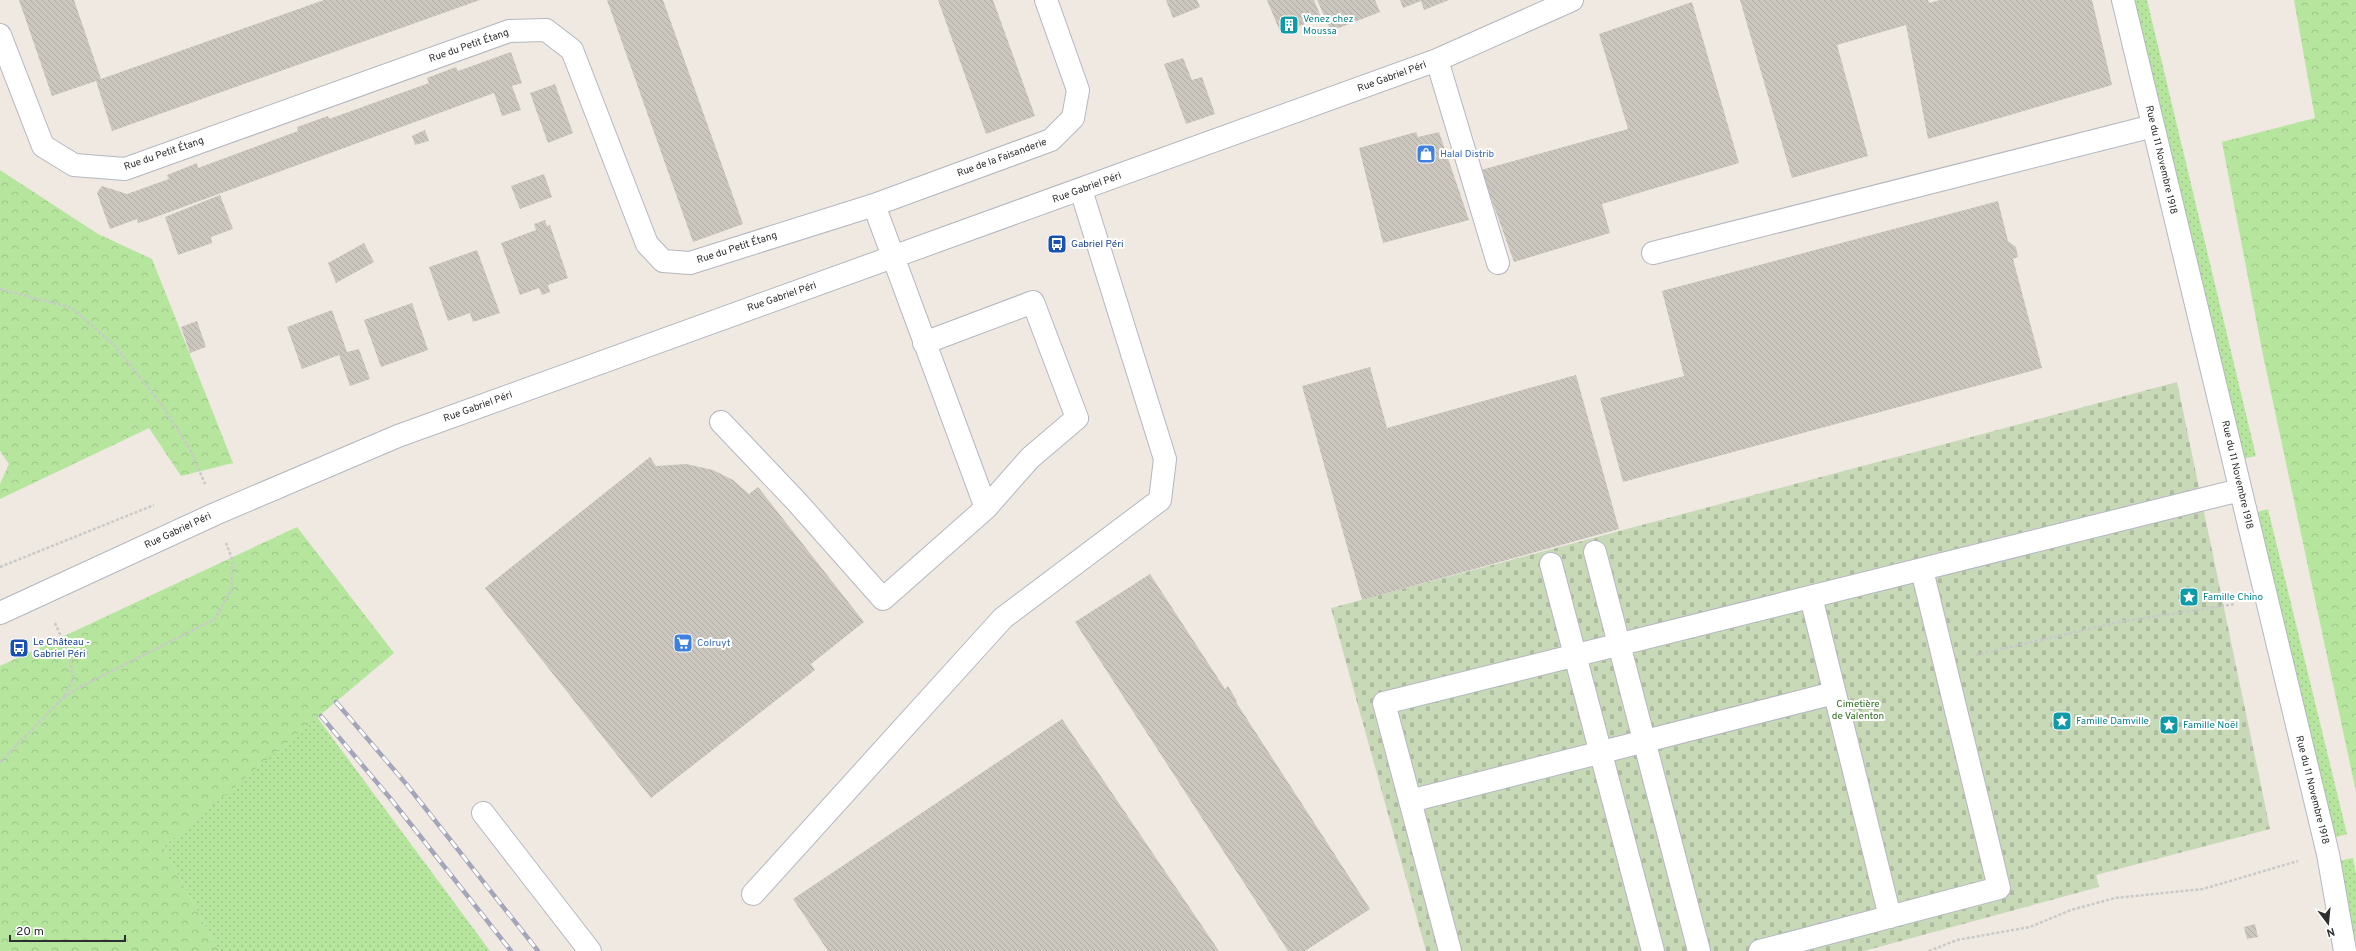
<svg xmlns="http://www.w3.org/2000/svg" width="2356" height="951" viewBox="0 0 2356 951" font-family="Overpass,sans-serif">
<defs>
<pattern id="grass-dots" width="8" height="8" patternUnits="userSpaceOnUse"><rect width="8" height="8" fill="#b6e59e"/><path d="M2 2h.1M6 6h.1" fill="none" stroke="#9dc588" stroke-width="1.8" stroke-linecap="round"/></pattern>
<pattern id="forest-crowns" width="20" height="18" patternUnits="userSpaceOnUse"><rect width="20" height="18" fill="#b6e59e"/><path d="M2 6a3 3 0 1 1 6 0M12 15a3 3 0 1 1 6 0" fill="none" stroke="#9dc588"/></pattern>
<pattern id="cemetery-stones" width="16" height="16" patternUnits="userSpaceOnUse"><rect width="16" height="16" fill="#c8d9b8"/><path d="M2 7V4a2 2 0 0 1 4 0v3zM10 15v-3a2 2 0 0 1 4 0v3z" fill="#acbb9e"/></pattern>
<pattern id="building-back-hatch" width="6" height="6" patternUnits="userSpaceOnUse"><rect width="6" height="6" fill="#cbc7bf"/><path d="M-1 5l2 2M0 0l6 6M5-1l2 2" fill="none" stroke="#afaba4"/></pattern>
</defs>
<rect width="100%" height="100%" fill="#efe9e1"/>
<path fill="url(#grass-dots)" d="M2133 0H2147L2256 456 2242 459Z
M2268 509 2347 834 2333 838 2254 513Z
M317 717 490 951H219L163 847Z
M2353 858 2356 874V951L2339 861Z"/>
<path fill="url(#forest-crowns)" d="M2294 0H2356V792L2263 355 2222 142 2315 118Z
M0 170 98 234 152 259 233 463 181 476 149 428 0 499V484L9 464 0 451Z
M297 527 394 653 163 847 219 951H0V666Z"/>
<path fill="url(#cemetery-stones)" d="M2177 382 2270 829 2096 875 2099 887 1864 951H1426L1331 608Z"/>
<path fill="url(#building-back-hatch)" d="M19 0H74L101 79 324 0H480L112 131 96 81 52 96Z
M607 0H663L743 224 693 242Z
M938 0H993L1035 116 986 134Z
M1166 0H1197L1200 7 1173 18Z
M1267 0H1314L1321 17 1281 34Z
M1317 0H1375L1380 12 1331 31Z
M1400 0H1449L1424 10 1421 1 1403 8Z
M1740 0H1928L1929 3 1940 0H2092L2112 85 1928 139 1906 25 1837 45 1868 156 1792 178Z
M1692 2 1739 163 1602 204 1610 233 1514 262 1481 170 1628 129 1599 34Z
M511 52 522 83 512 86 521 110 502 116 494 93 145 221 138 223 137 219 110 229 97 193 102 186 127 194 169 179 167 175 197 163 198 168 298 131 297 127 328 116 329 119 429 83 427 78 456 67 458 71Z
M1183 58 1192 80 1202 77 1215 114 1186 124 1164 64Z
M555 84 573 133 548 143 530 93Z
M425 130 429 141 415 145 412 136Z
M1416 132 1418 137 1439 132 1469 220 1383 243 1359 148Z
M544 174 552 197 520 209 511 186Z
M220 195 233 229 211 237 212 243 178 255 165 217Z
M1998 201 2008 241 2016 247 2018 257 2013 259 2042 368 1623 482 1600 398 1684 376 1662 291Z
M545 220 547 226 550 225 568 278 548 285 550 292 542 295 539 288 520 295 501 243 536 230 534 224Z
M364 243 374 262 336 283 328 263Z
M477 250 500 313 473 322 470 313 448 321 429 267Z
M412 303 428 350 381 367 364 320Z
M332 310 347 352 359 349 370 379 350 386 339 355 302 369 287 327Z
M197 321 206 347 190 353 181 327Z
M1370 367 1387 428 1576 375 1619 529 1362 600 1302 386Z
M650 457 656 466 686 464 713 470 733 480 749 494 758 487 864 622 811 664 815 670 651 798 485 588Z
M1150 574 1225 689 1228 686 1237 701 1236 702 1370 909 1305 951H1288L1075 622Z
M1062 719 1219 951H828L793 899Z
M2255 924 2258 937 2247 939 2244 927Z"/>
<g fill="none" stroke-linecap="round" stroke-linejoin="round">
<g stroke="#b4b7c1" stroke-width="24">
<path id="minor" d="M2123 0 2328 854 2345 951
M0 35 43 146 74 165 125 169 509 31 546 30 572 50 647 244 663 261 690 263 874 205 1051 140 1073 118 1078 90 1046 0
M1437 60 1498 263
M874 205 986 508
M1653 253 2153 126
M721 422 797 502 883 599 986 508 1030 458 1077 418 1033 302 924 343
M1595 552 1699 951
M1551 564 1653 951
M1811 597 1890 917
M0 613 215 514 398 436 1437 60 1572 0
M1410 801 1834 693
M483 813 590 951
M753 894 1003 618 1160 500 1165 459 1081 190
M1450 951 1384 703 2240 490
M1760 951 1999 888 1922 570"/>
</g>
<path stroke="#c9c9c9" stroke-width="2.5" stroke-dasharray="3 2" stroke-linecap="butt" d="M0 289 72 308 116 347 162 405 190 449 205 484
M0 567 154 505
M55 623 69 655 73 679 63 699
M1976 655 2119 622 2236 604
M0 762 62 699 78 688 215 619 232 588V559L226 543
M1929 951 1957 940 2030 927 2071 910 2115 898 2203 889 2298 861"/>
<use href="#minor" stroke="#fff" stroke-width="22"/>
<g stroke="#a3a6b8" stroke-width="4.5">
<path id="rail" d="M336 702 407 785 538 951
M321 716 390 798 511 951"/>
</g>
<use href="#rail" stroke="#fff" stroke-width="3" stroke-dasharray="9" stroke-linecap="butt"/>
</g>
<defs>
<g id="building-square" transform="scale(1)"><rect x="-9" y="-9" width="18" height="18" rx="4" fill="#0f9aa8" stroke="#fff"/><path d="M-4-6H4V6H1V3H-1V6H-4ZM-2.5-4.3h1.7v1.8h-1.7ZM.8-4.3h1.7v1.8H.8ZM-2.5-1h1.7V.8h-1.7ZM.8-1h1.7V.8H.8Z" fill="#fff"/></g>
<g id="shop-square" transform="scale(1)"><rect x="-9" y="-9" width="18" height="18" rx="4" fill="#3f7fe0" stroke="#fff"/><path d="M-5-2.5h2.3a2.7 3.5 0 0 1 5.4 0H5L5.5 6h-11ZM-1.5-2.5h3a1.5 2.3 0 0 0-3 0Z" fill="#fff"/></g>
<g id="bus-square" transform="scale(1)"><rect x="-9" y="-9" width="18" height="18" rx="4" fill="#1a4fb4" stroke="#fff"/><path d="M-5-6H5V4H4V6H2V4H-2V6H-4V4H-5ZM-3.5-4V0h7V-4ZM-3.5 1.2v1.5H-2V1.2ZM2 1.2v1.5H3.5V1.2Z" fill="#fff"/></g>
<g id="sight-square" transform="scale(1)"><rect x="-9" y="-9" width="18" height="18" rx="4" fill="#0f9aa8" stroke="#fff"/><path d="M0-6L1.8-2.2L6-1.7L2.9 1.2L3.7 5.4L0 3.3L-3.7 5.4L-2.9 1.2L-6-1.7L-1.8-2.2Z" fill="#fff"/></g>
<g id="supermarket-square" transform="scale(1)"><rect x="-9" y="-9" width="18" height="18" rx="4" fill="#3f7fe0" stroke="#fff"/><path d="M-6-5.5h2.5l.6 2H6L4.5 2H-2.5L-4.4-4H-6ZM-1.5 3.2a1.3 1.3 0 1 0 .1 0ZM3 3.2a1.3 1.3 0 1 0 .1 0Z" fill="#fff"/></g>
</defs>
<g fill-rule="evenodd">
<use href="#building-square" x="1289" y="25"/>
<use href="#shop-square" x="1426" y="154"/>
<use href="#bus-square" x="1057" y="244"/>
<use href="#sight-square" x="2189" y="597"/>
<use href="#supermarket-square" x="683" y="643"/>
<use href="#bus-square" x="19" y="648"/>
<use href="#sight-square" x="2062" y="721"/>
<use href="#sight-square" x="2169" y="725"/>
</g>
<g text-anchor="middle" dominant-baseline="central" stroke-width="4" stroke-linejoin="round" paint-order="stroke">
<g font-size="10" fill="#0d838f" stroke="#fff" text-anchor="start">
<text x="1303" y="19">Venez chez<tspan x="1303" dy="12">Moussa</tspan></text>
<text x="2203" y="597">Famille Chino</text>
<text x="2076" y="721">Famille Damville</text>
<text x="2183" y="725">Famille Noël</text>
</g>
<g font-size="10" fill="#2e2e2e" stroke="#fff">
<text transform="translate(469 46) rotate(-19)">Rue du Petit Étang</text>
<text transform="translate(1392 77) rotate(-20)">Rue Gabriel Péri</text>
<text transform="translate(164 154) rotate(-19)">Rue du Petit Étang</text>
<text transform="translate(1002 158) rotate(-20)">Rue de la Faisanderie</text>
<text transform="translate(2161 160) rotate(77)">Rue du 11 Novembre 1918</text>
<text transform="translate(1087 188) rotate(-20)">Rue Gabriel Péri</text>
<text transform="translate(737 248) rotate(-18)">Rue du Petit Étang</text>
<text transform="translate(782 297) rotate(-19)">Rue Gabriel Péri</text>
<text transform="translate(478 407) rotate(-20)">Rue Gabriel Péri</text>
<text transform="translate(2237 475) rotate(77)">Rue du 11 Novembre 1918</text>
<text transform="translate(178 531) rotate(-25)">Rue Gabriel Péri</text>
<text transform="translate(2312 790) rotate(76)">Rue du 11 Novembre 1918</text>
</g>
<g font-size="10" fill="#366cbe" stroke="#fff" text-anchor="start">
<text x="1440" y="154">Halal Distrib</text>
<text x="697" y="643">Colruyt</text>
</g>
<g font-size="10" fill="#164399" stroke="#fff" text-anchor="start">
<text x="1071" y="244">Gabriel Péri</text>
<text x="33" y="642">Le Château -<tspan x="33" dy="12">Gabriel Péri</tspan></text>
</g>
<g font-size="10" fill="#2c6e1b" stroke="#fff">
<text x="1858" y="704">Cimetière<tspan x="1858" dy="12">de Valenton</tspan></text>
</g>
</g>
<g transform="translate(2328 923) rotate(164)" stroke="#ffffff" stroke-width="3" paint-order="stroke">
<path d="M0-3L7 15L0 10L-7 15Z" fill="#2e2e2e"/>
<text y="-6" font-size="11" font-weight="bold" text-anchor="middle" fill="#2e2e2e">N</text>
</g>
<path d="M10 935v6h115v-6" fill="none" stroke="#2e2e2e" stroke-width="2"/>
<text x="16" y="935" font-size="12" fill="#2e2e2e" stroke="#ffffff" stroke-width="3" paint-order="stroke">20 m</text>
</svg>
